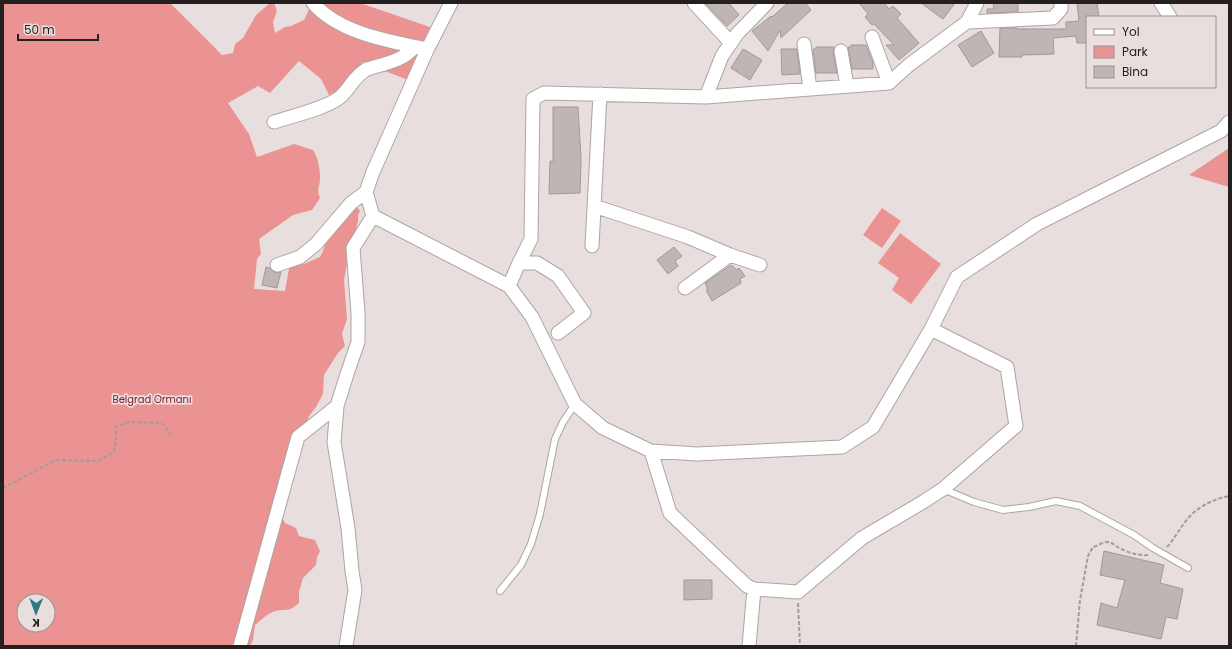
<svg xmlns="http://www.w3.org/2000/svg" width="1232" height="649" viewBox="0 0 1232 649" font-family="Poppins,sans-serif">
<rect width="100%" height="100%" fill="#e9dede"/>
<path fill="#ea9392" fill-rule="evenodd" d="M3 3H170L222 55 233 53 235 44 243 38 256 15 270 3H274L277 11 273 22 275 33 285 27 291 26 304 20 312 3H360L430 27 408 80 362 62 350 85 329 95 321 79 299 61 270 93 258 86 228 103 249 134 257 157 294 144 313 150C318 157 320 169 320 178 320 187 316 189 320 198L312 210 293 215 259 239 261 254 257 259 254 289 285 291 289 269 294 265 304 264 320 257 323 251 327 237 353 209 358 208 360 211 358 215V221L354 237 346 256 347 264 344 280 347 319 342 334 345 346 338 353 324 375 323 394 316 407 309 416 280 513 285 523 296 528 299 536 315 540 320 551 317 557 316 565 303 578 299 592V603C287 613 290 608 276 611 269 612 261 620 255 625L253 640 250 646H3ZM24 601H48V625H24Z
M1229 148V187L1189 175Z
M882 208 901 221 882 248 863 235Z
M900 233 941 264 911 304 892 290 899 278 878 263Z"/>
<path fill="#beb5b4" stroke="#a29898" d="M705 3H729L739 15 727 26Z
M788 3H805L811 10 781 38 780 30 768 51 752 31 771 16 772 17Z
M859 3H884L889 9 893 6 901 14 897 18 919 43 899 60 886 45H894L874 24 872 25 865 17 868 14Z
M921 3H955L943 19Z
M994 3H1018V12L987 13V9H993Z
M1077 3H1097L1099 17H1087V43H1077L1076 36 1053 38 1054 54 1022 55V57H999L1000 28H1017V29H1066V22L1079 21Z
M981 31 994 53 972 67 958 45Z
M851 45H866L873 63V69H852L848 47H851Z
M816 47H834L833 52 837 73H816L813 49H816Z
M743 49 762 60 750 80 731 68Z
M781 49H797L800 74 782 75Z
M553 107H578L581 159 580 193 549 194 550 161H553Z
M674 247 682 256 675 261 678 266 668 274 657 260Z
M731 265 737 270 739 268 745 276 740 279 741 283 712 301 707 292V287L705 283Z
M266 267 270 268 275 273 281 272 277 288 262 285Z
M1104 551 1164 565 1160 583 1183 589 1177 619 1166 617 1161 639 1097 625 1101 603 1117 608 1125 580 1100 575Z
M684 580H712V599L684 600Z"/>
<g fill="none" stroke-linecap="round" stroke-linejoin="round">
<g stroke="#ada4a3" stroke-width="8">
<path id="lane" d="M943 489 974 502 1003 510 1029 507 1056 501 1080 506 1134 535 1153 548 1188 568
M500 591 521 565 531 544 540 514 555 439 563 422 575 404"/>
</g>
<g stroke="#ada4a3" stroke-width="15">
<path id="street" d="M313 3C338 32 386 41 422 48
M451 3 427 50 373 172 366 192 373 216 509 286 532 317 575 404 603 428 651 451 697 454 842 447 873 427 931 329 957 277 1037 224 1221 131 1229 122
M694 3 731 43
M767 3 737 34 722 56 706 97 889 83 909 65 967 22 977 3
M1161 3 1170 17
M967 22 1053 18 1061 9V3
M872 37 889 83
M804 44 810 89
M841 51 847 86
M274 122C292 116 324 109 339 98 350 89 353 77 367 69 383 64 404 61 414 47
M594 206 688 237 730 255 760 265
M592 246 600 94
M519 263H537L558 276 584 313 558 333
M277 265 300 257 316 244 351 203 366 192
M509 286 519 263 531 239 533 99 544 93 706 97
M685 288 730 255
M651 451 670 513 747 586 754 589 798 592 862 538 923 502 943 489 1016 426 1007 367 931 329
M240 646 298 437 337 406
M346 646 355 590 352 571 348 528 334 442 337 406 347 374 358 342V313L353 248 373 216
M749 646 754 589"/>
</g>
<path stroke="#a39a9a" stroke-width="2" stroke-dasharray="4 2" stroke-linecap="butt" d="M3 488 56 460 98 461 114 452 116 437V427L129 422 162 423 171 435
M1167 547C1177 536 1184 519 1197 510 1206 503 1218 498 1229 496
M798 603 800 646
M1076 646 1080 600 1088 556 1093 547C1097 546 1103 542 1107 542 1111 542 1113 544 1116 546 1125 552 1138 556 1149 555"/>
<use href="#lane" stroke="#fff" stroke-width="6"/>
<use href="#street" stroke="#fff" stroke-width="13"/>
</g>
<g text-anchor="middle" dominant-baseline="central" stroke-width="3.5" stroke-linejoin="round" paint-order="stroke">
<g font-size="10" fill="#891b28" stroke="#e9dede">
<text x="152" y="399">Belgrad Ormanı</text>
</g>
</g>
<rect width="1232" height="649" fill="none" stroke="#242020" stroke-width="8"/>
<rect x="1086" y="16" width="130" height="72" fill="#e9dede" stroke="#9a9292"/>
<rect x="1094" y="29" width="20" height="6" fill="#ffffff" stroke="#9a9292"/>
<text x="1122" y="36" font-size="12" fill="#242020">Yol</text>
<rect x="1094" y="46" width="20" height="12" fill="#ea9392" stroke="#9a9292"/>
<text x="1122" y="56" font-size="12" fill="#242020">Park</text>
<rect x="1094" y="66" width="20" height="12" fill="#beb5b4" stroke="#9a9292"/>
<text x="1122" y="76" font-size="12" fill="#242020">Bina</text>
<g transform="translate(36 613) rotate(181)"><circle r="19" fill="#e9dede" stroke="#9a9292"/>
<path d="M0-3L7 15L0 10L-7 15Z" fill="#327785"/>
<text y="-6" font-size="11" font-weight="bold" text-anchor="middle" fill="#242020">K</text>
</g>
<path d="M18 34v6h80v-6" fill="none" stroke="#242020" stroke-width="2"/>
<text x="24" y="34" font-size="12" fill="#242020" stroke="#e9dede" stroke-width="3" paint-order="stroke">50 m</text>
</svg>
